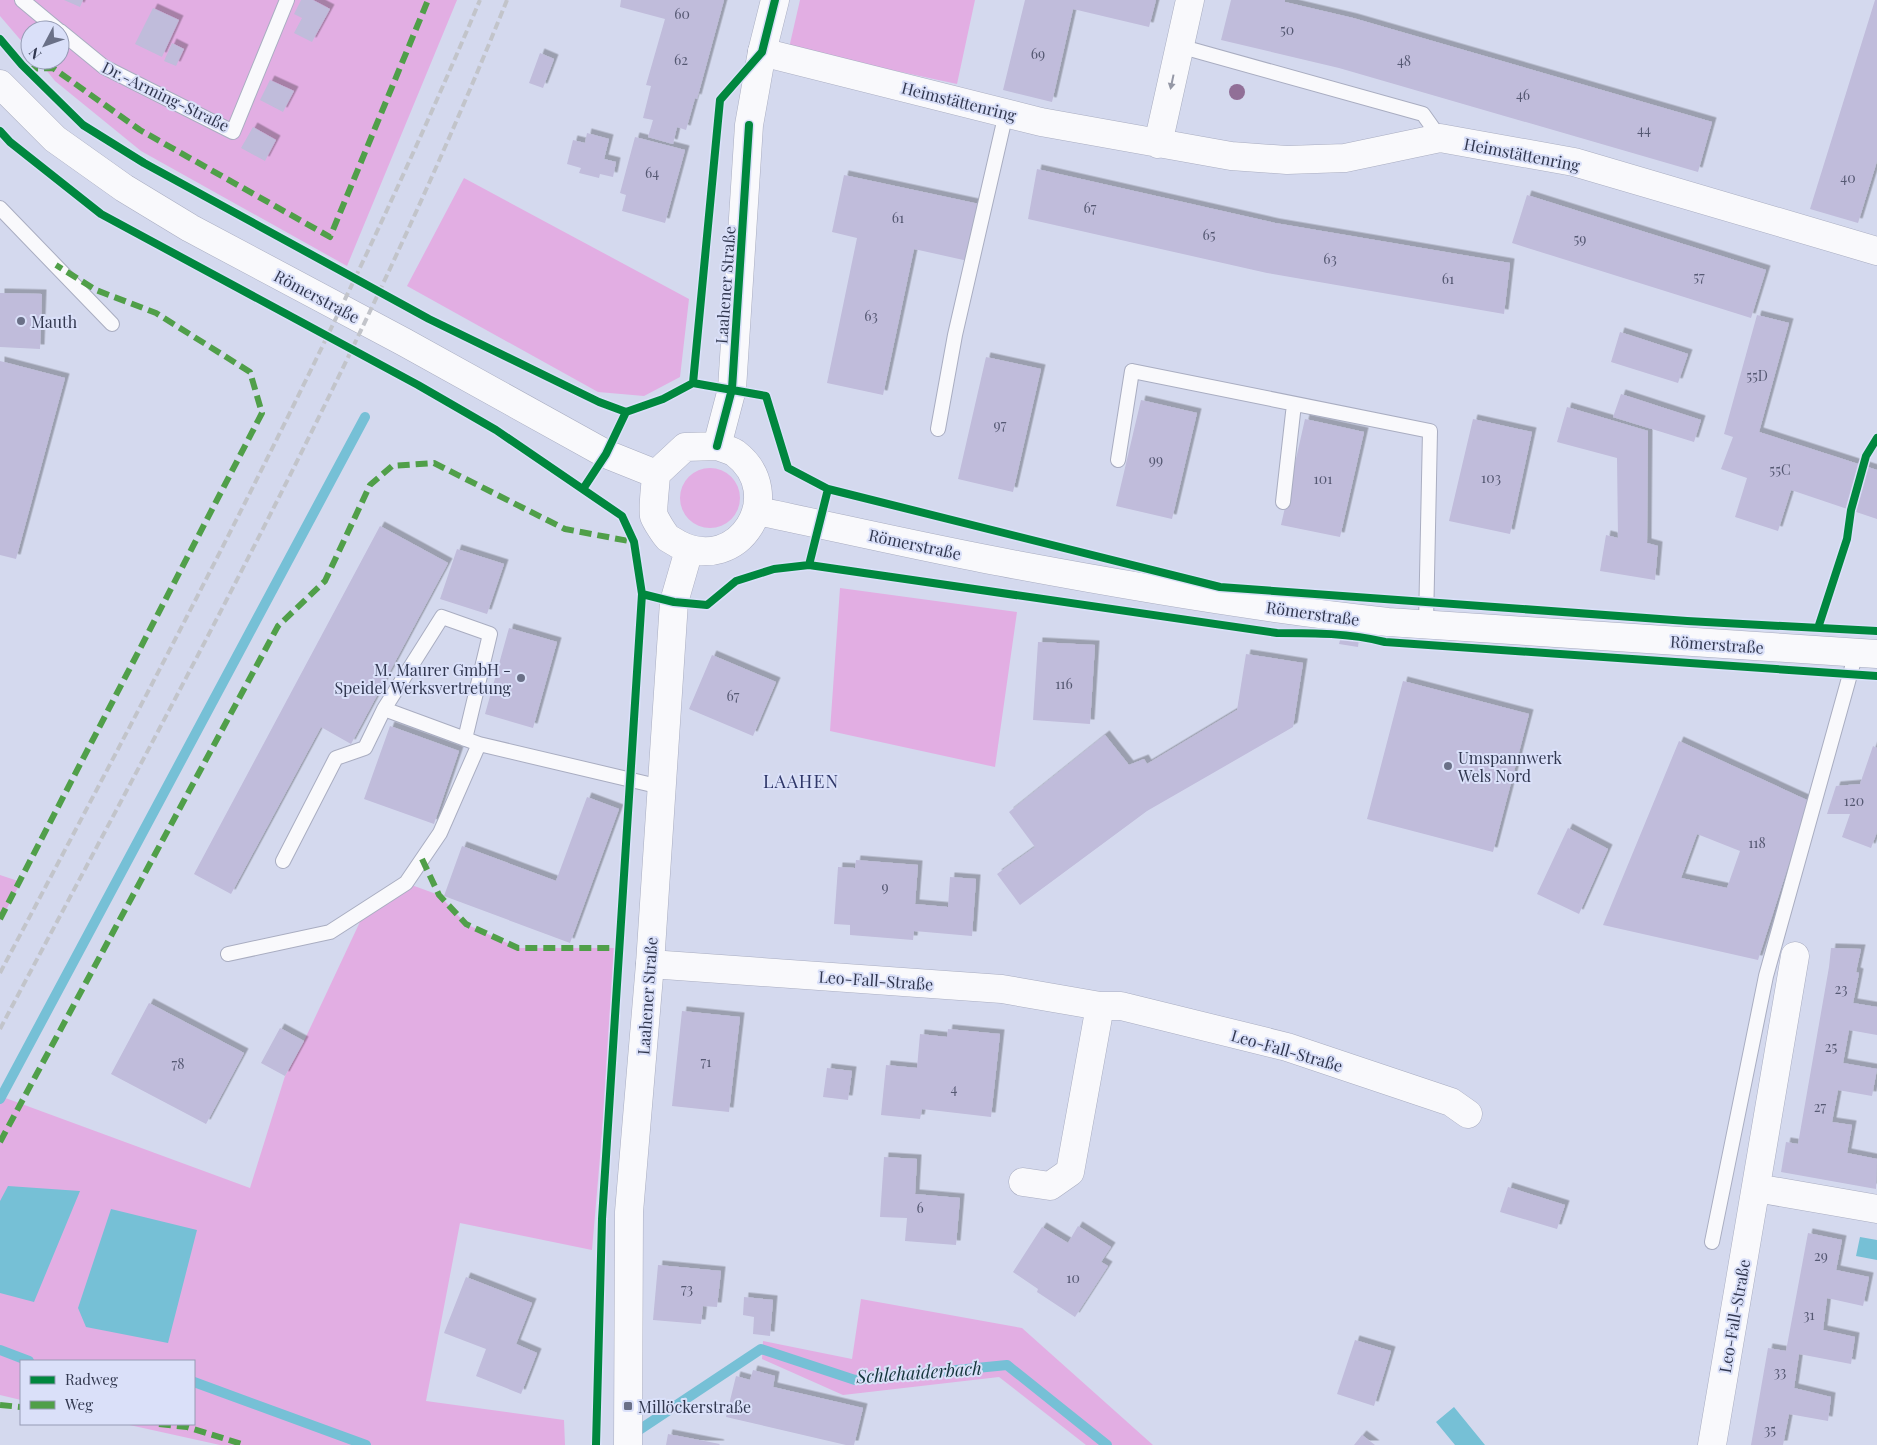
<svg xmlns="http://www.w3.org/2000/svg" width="1877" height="1445" viewBox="0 0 1877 1445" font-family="'Playfair Display',serif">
<defs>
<filter id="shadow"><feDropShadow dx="4.5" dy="-4.5" stdDeviation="0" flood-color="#0004"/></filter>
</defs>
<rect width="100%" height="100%" fill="#d4d9ee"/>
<path fill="#e2aee3" d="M0 0H457L347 266 141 151 55 81 38 60H60V30H30V51L0 16Z
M800 0H975L957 84 789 48Z
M464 178 689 299 680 377 644 396 598 392 407 286Z
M680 498a30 30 0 1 1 60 0a30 30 0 1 1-60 0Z
M840 588 1017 612 995 767 830 731Z
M0 875 21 882 0 921Z
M406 883 439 895 466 924 518 948H618L592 1250 460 1223 426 1401 564 1420 565 1445H220L125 1424H194V1361H21V1400L0 1395V1096L250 1188 285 1076 304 1041 366 909Z
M861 1299 1022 1328 1153 1445H1086L999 1377 843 1395 762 1359 763 1341 852 1359Z"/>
<path fill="#76c0d6" d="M8 1186 80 1191 34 1302 0 1293V1201Z
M111 1209 197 1230 168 1343 86 1327 78 1308Z
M1860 1237 1877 1240V1260L1856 1256Z
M1454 1407 1485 1445H1455L1436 1422Z"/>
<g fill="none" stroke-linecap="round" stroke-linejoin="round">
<path stroke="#76c0d6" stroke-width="10" d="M0 1099 365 417
M0 1350 29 1361
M194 1382 366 1445
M630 1436 761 1349 855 1380 1007 1365 1107 1445"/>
</g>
<path fill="#c0bcdb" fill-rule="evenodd" filter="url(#shadow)" d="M64 0H83L80 7Z
M301 0H313L330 9 312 42 294 33 302 18 294 14Z
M621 0H724L697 99 695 98 686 130 677 127 673 144 648 137 653 120 643 118 651 86 646 85 665 19 620 7Z
M1025 0H1156L1149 27 1073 9 1052 102 1003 90Z
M1231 0H1285V2L1353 18 1712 122 1698 172 1339 68 1221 40Z
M1875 0H1877V161L1858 223 1810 209Z
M153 8 179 20 162 57 135 44Z
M172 43 184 49 176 66 164 61Z
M540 53 554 59 543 88 529 83Z
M270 80 294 91 283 112 260 100Z
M253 127 276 140 265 161 241 148Z
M587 133 609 139 604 159 616 162 613 177 600 174 599 178 579 173 581 168 567 164 573 140 585 143Z
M635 137 685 150 665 223 622 211 626 195 620 193Z
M1037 169 1275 223 1510 263 1504 314 1267 273 1028 219Z
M844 175 979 204 968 261 914 249 883 395 827 383 857 238 832 232Z
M1527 195 1766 270 1751 318 1512 243Z
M0 293 42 294 40 349 0 347Z
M1757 315 1789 323 1759 432 1877 470V519L1791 490 1778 531 1735 517 1747 478 1721 469 1733 437 1724 434Z
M1620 332 1688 354 1678 383 1611 362Z
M986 357 1041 369 1013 492 958 479Z
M0 361 65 378 16 559 0 555Z
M1621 394 1701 420 1694 442 1613 417Z
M1141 400 1197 413 1172 519 1116 506Z
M1567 407 1648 431 1647 543 1658 546 1655 580 1600 571 1606 535 1618 538 1617 458 1557 442Z
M1305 419 1364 432 1340 537 1281 525Z
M1473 419 1532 432 1510 534 1449 521Z
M380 526 448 563 351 744 321 727 231 894 194 874Z
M457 549 504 564 487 614 440 599Z
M509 628 557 642 533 728 485 714Z
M1341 636 1359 639 1358 647 1339 644Z
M1038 642 1095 645 1090 724 1033 720Z
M1246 654 1303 663 1293 727 1147 811 1020 905 997 874 1035 847 1009 812 1105 735 1129 765 1144 759 1147 764 1237 710Z
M712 655 776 682 753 736 689 709Z
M1403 681 1529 714 1493 852 1367 819Z
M390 726 459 751 434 824 364 799Z
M1679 741 1809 801 1758 960 1603 925ZM1697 834 1740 851 1727 888 1681 878Z
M1873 746 1877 748V832L1871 848 1842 837 1850 814H1827L1836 786 1860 784Z
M587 797 619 809 570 943 444 896 462 846 556 881Z
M1568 828 1608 849 1579 914 1537 894Z
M856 860 918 865 915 904 948 907 950 877 976 879 972 936 914 931 913 940 850 935V925L834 924 838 867 855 868Z
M1831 948 1861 949 1856 972 1859 973 1853 1003 1877 1007V1035L1849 1030 1843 1063 1877 1069 1872 1096 1838 1090 1832 1122 1852 1125 1847 1153 1877 1159 1876 1189 1781 1172 1786 1142 1798 1144 1829 967Z
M149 1003 244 1053 206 1124 111 1074Z
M682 1011 740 1017 729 1112 672 1106Z
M280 1028 304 1041 285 1076 261 1063Z
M948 1029 1000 1034 991 1117 922 1109 920 1119 881 1115 886 1065 917 1068 920 1034 947 1037Z
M827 1068 852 1071 848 1100 823 1097Z
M884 1157 917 1159 915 1194 960 1198 956 1245 905 1241 907 1218 880 1217Z
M1508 1187 1565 1205 1557 1229 1500 1212Z
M1078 1226 1111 1247 1101 1262 1108 1266 1075 1317 1037 1292 1038 1289 1013 1272 1042 1227 1068 1243Z
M1808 1233 1842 1240 1836 1270 1869 1277 1863 1306 1827 1298 1823 1330 1855 1337 1851 1364 1799 1354 1794 1388 1831 1397 1828 1421 1789 1414 1783 1445H1751L1768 1348 1786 1351Z
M658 1265 721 1271 717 1307 703 1306 701 1324 653 1320Z
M466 1277 532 1303 516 1344 537 1353 521 1394 476 1376 486 1349 444 1333Z
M744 1297 773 1300 770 1336 753 1334 754 1317 743 1315Z
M1355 1340 1391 1351 1374 1406 1337 1394Z
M753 1370 775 1376 773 1387 863 1408 854 1445H846L726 1417 736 1376 750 1380Z
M668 1434 720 1444 719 1445H666Z
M1362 1435 1375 1445H1354Z"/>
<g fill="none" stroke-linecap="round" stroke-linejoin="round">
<g stroke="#a9adc1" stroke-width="16">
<path id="lane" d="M22 0 58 30
M60 31 104 67 233 132 287 0
M1179 46 1423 114 1440 138
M0 208 112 324
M938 429 955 335 1006 113
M1118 460 1132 371 1430 431 1426 624
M1283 502 1294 404
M384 709 479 744 661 787
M283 861 336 758 365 748 384 709 442 617 490 634 465 739
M228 954 330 932 406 883 440 833 479 744
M1712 1242 1766 976 1856 653"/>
</g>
<g stroke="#a9adc1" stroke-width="29">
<path id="street" d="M762 52 1041 122 1231 156 1287 160 1345 158 1440 138 1574 162 1877 251
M1158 144 1190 0
M650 964 1002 989 1100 1006H1121L1287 1047 1451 1102 1468 1114
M1023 1182 1050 1186 1070 1172 1100 1006
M1756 1188 1877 1209
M1712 1445 1795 956"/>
</g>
<g stroke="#a9adc1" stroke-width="29">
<path id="secondary" d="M0 84 55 139 124 188 190 228 404 342 606 454 656 474
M717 446 732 389 749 125 762 52 775 0
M717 446C723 448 730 450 735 453 789 494 739 576 678 544 675 542 671 540 668 538 664 534 656 521 654 516 652 509 656 482 656 474L685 447Z
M758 511C844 529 930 549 1017 565 1140 588 1264 609 1388 622L1877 654
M628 1445 629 1212 650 964 674 602 689 550"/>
</g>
<use href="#lane" stroke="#f9f9fc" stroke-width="14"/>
<use href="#street" stroke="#f9f9fc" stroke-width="28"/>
<use href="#secondary" stroke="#f9f9fc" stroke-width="28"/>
<path stroke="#c2c4ca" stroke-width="4" stroke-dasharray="8 4" stroke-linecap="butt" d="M0 973C169 653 339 334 480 0
M0 1029C179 691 364 355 507 0"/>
<path stroke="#509f49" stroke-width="6" stroke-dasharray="12 6" stroke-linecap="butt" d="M26 69 53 68 140 130 330 237 428 0
M422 859 439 895 466 924 518 948H618
M0 919 262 413 250 372 156 313 96 290 56 265
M0 1142 278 626 325 581 370 485 392 466 434 463 565 529 634 542
M0 1405 21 1407
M159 1424 187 1427 245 1445"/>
<g stroke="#dae0f9" stroke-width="11">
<path id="cycleway" d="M0 39 22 65 83 125 144 163 429 319 599 402 626 412 663 399 693 383 766 396 788 468 828 489 1220 587 1687 621 1877 631
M0 131 10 142 101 214 418 385 496 430 622 516 634 542 642 594 674 602 707 605 736 581 774 569 809 565 1277 633C1314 633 1349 633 1385 642L1877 676
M693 383 720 100 762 52 775 0
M717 446 732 389 749 125
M583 489 606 454 626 412
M809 565 828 489
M1818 628 1847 539 1851 510 1866 456 1877 438
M596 1445 602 1219 642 594"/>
</g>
<use href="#cycleway" stroke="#00873e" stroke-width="8"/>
</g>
<circle fill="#916f97" cx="1237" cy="92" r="8"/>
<defs><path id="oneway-solid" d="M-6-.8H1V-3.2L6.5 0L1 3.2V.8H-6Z" transform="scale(1.25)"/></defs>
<use fill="#9598a6" href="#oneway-solid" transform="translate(1172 82) rotate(102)"/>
<g fill="#6a7087" stroke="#dae0f9" stroke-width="2">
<circle cx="21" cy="321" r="5"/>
<circle cx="521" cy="678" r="5"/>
<circle cx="1448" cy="766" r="5"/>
<rect x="623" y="1401" width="10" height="10" rx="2.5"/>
</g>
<g text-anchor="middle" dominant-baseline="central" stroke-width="4" stroke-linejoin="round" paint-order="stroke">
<g font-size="14" fill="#555872">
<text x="682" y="13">60</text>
<text x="1287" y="29">50</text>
<text x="1038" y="53">69</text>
<text x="681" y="59">62</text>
<text x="1404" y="60">48</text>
<text x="1523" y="94">46</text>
<text x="1644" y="129">44</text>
<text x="652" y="172">64</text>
<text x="1848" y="177">40</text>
<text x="1090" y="207">67</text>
<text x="898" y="217">61</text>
<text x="1209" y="234">65</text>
<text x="1580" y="238">59</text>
<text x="1330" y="258">63</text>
<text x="1699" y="276">57</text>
<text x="1448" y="278">61</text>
<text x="871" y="315">63</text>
<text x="1757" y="375">55D</text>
<text x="1000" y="424">97</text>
<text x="1156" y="459">99</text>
<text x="1780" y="469">55C</text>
<text x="1491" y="477">103</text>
<text x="1323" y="478">101</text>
<text x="1064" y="683">116</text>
<text x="733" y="695">67</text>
<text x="1854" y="800">120</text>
<text x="1757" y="842">118</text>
<text x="885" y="886">9</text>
<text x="1841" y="988">23</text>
<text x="1831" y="1046">25</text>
<text x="706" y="1061">71</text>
<text x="178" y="1063">78</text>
<text x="954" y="1088">4</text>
<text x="1820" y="1106">27</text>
<text x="920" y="1207">6</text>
<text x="1821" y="1255">29</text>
<text x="1073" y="1277">10</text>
<text x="687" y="1288">73</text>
<text x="1809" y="1314">31</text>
<text x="1780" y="1371">33</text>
<text x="1770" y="1429">35</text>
</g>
<g font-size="16" fill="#31374f" stroke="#dae0f9">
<text transform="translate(166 96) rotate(26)">Dr.-Arming-Straße</text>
<text transform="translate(959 101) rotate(14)">Heimstättenring</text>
<text transform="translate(1522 154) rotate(11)">Heimstättenring</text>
<text transform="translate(725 285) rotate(-86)">Laahener Straße</text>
<text transform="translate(317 296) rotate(28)">Römerstraße</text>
<text transform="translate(915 544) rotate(12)">Römerstraße</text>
<text transform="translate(1313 613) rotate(8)">Römerstraße</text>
<text transform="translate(1717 644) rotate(4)">Römerstraße</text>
<text transform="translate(876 980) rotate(4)">Leo-Fall-Straße</text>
<text transform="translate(647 996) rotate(-86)">Laahener Straße</text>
<text transform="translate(1287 1050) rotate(16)">Leo-Fall-Straße</text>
<text transform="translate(1734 1316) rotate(-80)">Leo-Fall-Straße</text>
</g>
<g font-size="16" fill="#31374f" stroke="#dae0f9" text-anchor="start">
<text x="31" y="321">Mauth</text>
<text x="511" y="669" text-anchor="end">M. Maurer GmbH -<tspan x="511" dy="18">Speidel Werksvertretung</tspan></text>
<text x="1458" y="757">Umspannwerk<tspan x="1458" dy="18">Wels Nord</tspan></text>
<text x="638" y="1406">Millöckerstraße</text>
</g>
<g font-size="18" letter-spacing="1" fill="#2f3769" stroke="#dae0f9">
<text x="801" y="781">LAAHEN</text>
</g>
<g font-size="18" font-style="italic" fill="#15353c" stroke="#dae0f9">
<text transform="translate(919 1372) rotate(-4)">Schlehaiderbach</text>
</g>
</g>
<rect x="20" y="1360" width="175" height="65" fill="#dae0f9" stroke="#969cb5"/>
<rect x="30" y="1376" width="25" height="8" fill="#00873e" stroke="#969cb5"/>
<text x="65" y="1385" font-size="15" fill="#31374f">Radweg</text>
<rect x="30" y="1401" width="25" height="8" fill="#509f49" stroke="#969cb5"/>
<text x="65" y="1410" font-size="15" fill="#31374f">Weg</text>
<g transform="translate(45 45) rotate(229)"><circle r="24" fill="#dae0f9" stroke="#969cb5"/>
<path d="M0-4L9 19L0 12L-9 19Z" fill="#6a7087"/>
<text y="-8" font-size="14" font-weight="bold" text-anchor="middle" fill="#31374f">N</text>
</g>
</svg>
